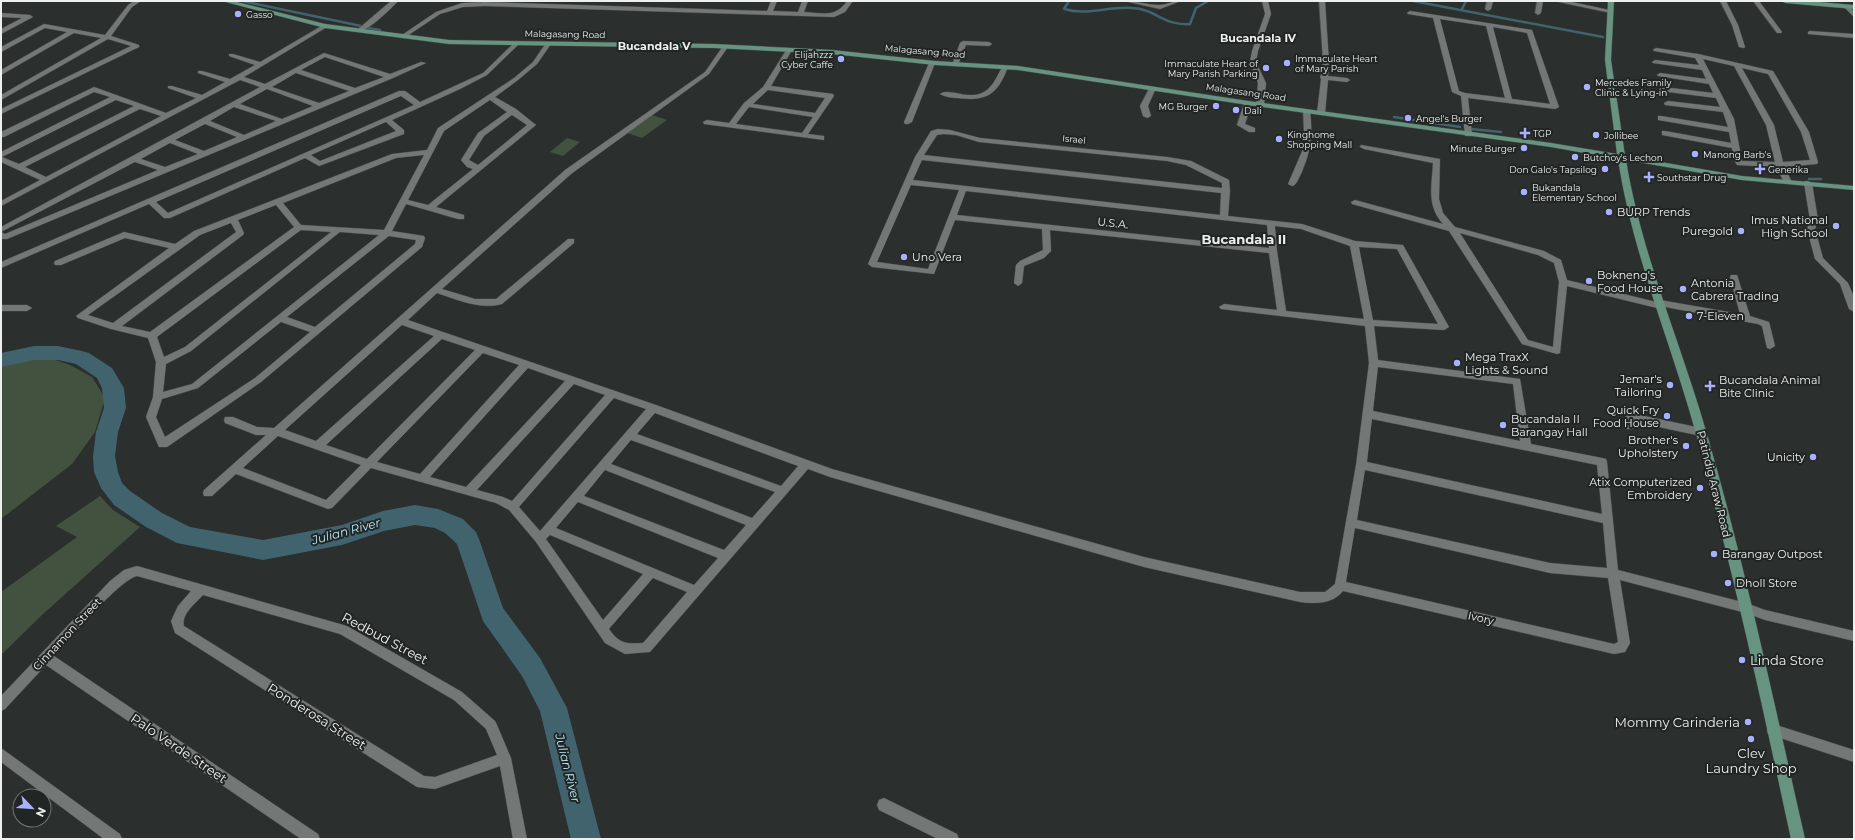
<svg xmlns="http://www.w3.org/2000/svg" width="1855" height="840" viewBox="0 0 1855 840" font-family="Montserrat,sans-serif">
<rect width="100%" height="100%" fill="#2b2f2e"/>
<path fill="#42523f" d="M652 115 667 120 642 138 627 133Z
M567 138 580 142 563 156 550 152Z
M47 357 70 365 92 377 105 398 95 432 72 464 1 519V366Z
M100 496 113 510 140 527 42 615 1 655V592L77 537 56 526Z"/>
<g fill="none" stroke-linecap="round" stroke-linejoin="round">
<path stroke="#41636d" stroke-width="2.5" d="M242 1 361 26
M1069 1 1064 9C1087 16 1108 6 1132 8 1156 9 1163 26 1190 24L1196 8 1208 1
M1413 1 1603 37
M1462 9 1466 1
M368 28 380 30
M1394 117 1460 127
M1471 129 1501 132
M1809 179H1821"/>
<path fill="#41636d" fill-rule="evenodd" d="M34 346H58L82 351 89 353 112 368 124 388 126 408 118 432 115 456 118 472 122 483 130 491 162 513 190 527 263 540 342 525 383 511 415 505 438 509 463 519 476 532 479 539 503 608 540 658 567 708 601 839H571L540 711 522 676 483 621 457 544 445 533 435 528 415 525 384 531 342 545 263 560 177 543 146 527 114 505 101 488 94 472 93 456 96 432 104 408 102 388 97 378 76 364 58 360H34L1 367V353Z"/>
<g stroke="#474b4a" stroke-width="1">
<path id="street" d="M134 1H141L132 7 111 36 139 45V47L1 114V109L131 46 108 39 1 100V95L101 38 74 33 1 75V70L67 32 45 28 3 51 1 52V47L44 24 105 35 128 5Z
M391 1H398C391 9 366 33 357 32V30Z
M771 1H777L773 11 798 12 802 1H808L804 12C824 13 835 18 847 1H853L845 12 834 17 485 6 463 7 440 14 404 38 399 37 436 12 462 3 485 2 767 11Z
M1124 1C1136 1 1149 5 1159 5 1166 5 1172 1 1181 1L1160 9Z
M1262 1H1268L1271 14 1258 51 1256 62 1266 83 1264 105 1260 107 1256 105 1258 83 1250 62 1252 51 1265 14Z
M1319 1H1325L1329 62 1328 76 1347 78 1350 80 1347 82 1328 80 1325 113 1321 115 1317 113 1321 79 1320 77 1321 75 1323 62Z
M1487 1H1493L1491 9 1488 11 1485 9Z
M1537 1H1543L1541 13 1538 15 1535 13Z
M1554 1H1567L1614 11 1611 13Z
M1720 1H1726L1738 25 1745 47 1744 48 1739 47 1732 25Z
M1753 1H1759L1782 32 1781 33H1777Z
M1847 5 1854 11V17L1844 7Z
M1410 11 1532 30 1559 107 1555 109 1468 98 1472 134 1471 136H1465L1461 96 1452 92 1433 18 1408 14 1407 13ZM1440 19 1486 26 1505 98 1465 93 1459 91ZM1493 27 1527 33 1550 104 1512 99Z
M1 13 30 15 33 17 1 34V29L22 18 1 17Z
M325 24 327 25V27L244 77 265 84 324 53 390 74 421 62 426 63 393 78 7 239H1V227L260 87 240 80 1 206V201L40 180 1 162V152L110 97 94 92 4 137H1V132L94 87 166 113 196 98 168 88V86H172L202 95 225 82 198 73V71H202L230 79 255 65 229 56V54H233L260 62ZM325 57 384 77 355 88 301 70ZM296 73 349 91 319 103 272 87ZM267 89 313 106 282 119 240 104ZM116 100 134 106 19 164 2 157ZM234 107 276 121 244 135 210 121ZM140 109 161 116 46 177 25 167ZM205 124 237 137 204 151 175 140ZM170 143 198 154 165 167 141 159ZM135 162 158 170 5 234 1 232Z
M1810 31 1854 34V38L1808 34V32Z
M963 41 989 42 992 44 989 46 966 45 958 65 953 66 952 65 960 43Z
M514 43 519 44 487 75 460 89 392 120 404 130V134L319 166 305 158 170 218H164L149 204 1 268V262L399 91H405L420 102 483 73ZM401 96 414 105 168 213 156 202ZM386 122 396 131 320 161 311 155Z
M546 43 551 44 537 64 518 80 495 97 516 109 536 125 436 207 464 215V219H458L406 204 392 231 424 236 425 238 422 247 261 382 167 447H159L146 417 153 397 156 362 148 338 111 329 78 318 76 316 169 248 125 238 61 265H55L54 263 55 261 124 232 175 244 194 231 392 154 427 150 438 128 514 78 533 62ZM490 100 507 112 478 133 461 160 467 167 473 169 428 205 408 200 444 131ZM512 115 527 125 478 165 469 160 484 136ZM424 155 384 230 301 225 283 203 396 158ZM276 205 294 227 150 332 122 326 243 235 244 233 238 220ZM231 223 236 232 113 323 88 315 200 235ZM301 230 331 232 185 347 164 357 157 337ZM340 232 379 235 192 384 163 392 166 364 191 351ZM389 236 416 240 415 244 315 327 287 317ZM281 322 310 332 255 378 165 437 156 417 162 399 198 388Z
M725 45 728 47 709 74 571 174 442 289 475 299H496L568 239H574V243L502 304C480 310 458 300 437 293L408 320 656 405 832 469 1144 557 1300 592H1325L1335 584 1356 465 1369 363 1365 326 1221 309 1219 307 1224 304 1277 310 1269 253 1050 230 1051 251 1044 258 1024 266 1022 283 1018 286 1014 283 1016 265 1020 261 1043 250 1042 229 955 220 934 274 872 267 868 264 915 157 931 131 938 129 950 130 980 138 1167 157 1191 161 1229 180 1230 191 1228 216 1302 224 1355 241 1403 245 1449 327 1444 330 1374 326 1378 360 1520 379 1531 444 1602 458 1606 459 1607 462 1618 570 1746 603 1765 610 1854 631V641L1765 620 1746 613 1620 580 1630 643 1625 652 1614 654 1343 591C1333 604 1315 604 1300 602L1144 567 830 477 808 469 650 652 625 654 605 643 536 542 509 510 496 503 371 468 332 508 328 509 236 474 212 496H204L203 493 204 490 266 435H256L225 423 224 420 225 417H233L257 427 274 428 565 170 705 72 723 46ZM944 134 956 135 979 142 1167 161 1186 165 1222 183V188L924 155 937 135ZM922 160 1221 193 1220 215 913 180ZM911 185 959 190 928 269 877 262ZM966 191 1267 225 1269 248 957 215ZM1275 226 1301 229 1350 246 1364 319 1286 311 1277 251ZM1359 247 1397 249 1438 324 1373 320ZM402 325 434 336 316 441 285 430ZM442 339 475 350 367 459 326 445ZM483 353 519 365 420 474 377 462ZM1378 367 1513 384 1520 441 1373 411ZM528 368 565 381 466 487 430 477ZM574 384 605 395 512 501 503 497 477 490ZM614 398 646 409 540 531 519 507ZM655 413 798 466 781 486 637 434ZM1372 419 1597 465 1602 514 1367 462ZM278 436 361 465 326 500 243 468ZM631 440 775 492 752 518 611 464ZM605 470 746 525 724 550 584 496ZM1365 470 1603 523 1607 568 1550 563 1357 520ZM578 502 718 558 694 585 556 528ZM1355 528 1550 573 1608 578 1618 642 1614 644 1346 582ZM550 535 643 574 603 620 546 539ZM653 578 687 592 643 643C627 644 619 644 609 629Z
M1656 48 1698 54 1773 71 1809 132 1818 162 1817 164 1784 167 1792 182 1788 184 1784 182 1776 167 1737 165 1734 160 1732 148 1662 135V131H1665L1731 143 1729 132 1658 120V116H1661L1728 127 1723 112 1665 105 1664 103 1668 101 1720 107 1716 98 1660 91V87H1663L1713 93 1709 84 1658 76 1657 75 1660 73 1706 79 1702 70 1653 63 1652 62 1655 60 1699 65 1695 58 1654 51 1653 50ZM1703 59 1734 66 1766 125 1775 162 1742 161 1734 119ZM1742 68 1768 74 1801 132 1810 160 1783 162 1774 125Z
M787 49 792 50 771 86 833 94 834 96 808 134 824 136V140L704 124 703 122 707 120 729 123 744 103 763 87ZM768 90 825 98 815 113 753 104ZM749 107 813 117 802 133 736 124Z
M932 61 935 63 912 122 908 124H905L904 122 929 63Z
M1003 66 1008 67C998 93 988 102 958 98 953 98 945 97 940 94 950 86 974 105 990 87 996 81 998 73 1003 66Z
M1150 87 1156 88 1148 106 1151 116 1147 118 1143 116 1140 106Z
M1245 101 1252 103 1245 124 1255 128V132H1249L1237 125Z
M1303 109 1310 111C1313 136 1311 151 1301 174 1298 179 1297 185 1292 186L1288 184 1303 149 1304 133Z
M1361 145 1440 159 1439 199 1443 213 1455 227 1544 251 1561 260 1567 280 1656 302 1660 300 1740 314 1730 277 1731 275H1737L1750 316 1769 322 1775 346 1770 349 1767 348 1762 326 1758 324 1665 307 1661 309 1567 286 1560 353 1557 354 1522 344 1449 231 1352 204 1351 202 1355 200 1443 224C1426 205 1432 186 1433 163L1364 149 1360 147ZM1460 233 1538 255 1554 263 1559 282 1553 347 1528 340Z
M1805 181H1808L1812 183 1818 220 1815 229 1823 258 1848 283 1854 297V312L1849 309 1840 284 1815 259 1807 229 1810 220 1804 183Z
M1 305H27L32 308 27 311H1Z
M1635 414 1701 428 1705 429 1706 432 1705 435 1701 436 1635 422 1633 429H1625L1624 426 1626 416Z
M137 566 347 626 462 692 495 721 497 725 511 758 527 839H513L500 766 435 789 417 787 175 633 171 621 178 606 191 591 137 576C119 580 69 640 54 656L318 834 320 839H301L46 665 5 709 1 711V696L110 581 124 570ZM203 595 340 634 454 700 486 729 497 755 435 777 424 776 184 626C181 614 196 603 203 595Z
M1773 724 1854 750V762L1768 734 1767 730 1768 726Z
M1 748 120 834 122 839H104L1 762Z
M884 798 957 834 959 839H938L879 810 877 805 879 800Z"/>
</g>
<g stroke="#474b4a" stroke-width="1">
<path id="secondary" d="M222 1H233L325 24 449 40 714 44 832 50 935 61 1018 66 1248 101 1551 143 1617 154 1605 60 1608 1H1614L1611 60 1625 156 1742 176 1854 186V190L1742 180 1626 160C1641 253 1680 341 1706 431 1745 565 1774 703 1805 839H1791C1768 732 1745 625 1718 519 1710 489 1704 459 1695 430 1670 340 1632 252 1618 159L1551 147 1248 105 1018 70 935 65 832 54 714 48 449 44 325 28Z
M1782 1H1807L1854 5V9L1785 3Z"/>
</g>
<use href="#street" fill="#737776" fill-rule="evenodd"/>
<use href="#secondary" fill="#669480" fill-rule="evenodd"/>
</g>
<g fill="#a9b0fc" stroke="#212524" stroke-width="1.5">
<circle cx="238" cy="14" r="4"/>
<circle cx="841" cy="59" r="4"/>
<circle cx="1287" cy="63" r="4"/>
<circle cx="1266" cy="68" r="4"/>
<circle cx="1587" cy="87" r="4"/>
<circle cx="1216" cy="106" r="4"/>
<circle cx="1236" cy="110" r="4"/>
<circle cx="1408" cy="118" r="4"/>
<path d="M1523 127h4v4h4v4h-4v4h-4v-4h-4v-4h4z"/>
<circle cx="1596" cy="135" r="4"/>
<circle cx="1279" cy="139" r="4"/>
<circle cx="1524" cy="148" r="4"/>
<circle cx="1695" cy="154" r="4"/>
<circle cx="1575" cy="157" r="4"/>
<circle cx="1605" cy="169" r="4"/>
<path d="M1758 163h4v4h4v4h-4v4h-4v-4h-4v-4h4z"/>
<path d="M1647 171h4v4h4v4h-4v4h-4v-4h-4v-4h4z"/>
<circle cx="1524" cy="192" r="4"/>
<circle cx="1609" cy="212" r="4"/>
<circle cx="1836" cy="226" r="4"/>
<circle cx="1741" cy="231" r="4"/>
<circle cx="904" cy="257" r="4"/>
<circle cx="1589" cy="281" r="4"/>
<circle cx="1683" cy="289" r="4"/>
<circle cx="1689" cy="316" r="4"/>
<circle cx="1457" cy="363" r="4"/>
<circle cx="1670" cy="385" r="4"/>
<path d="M1708 380h4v4h4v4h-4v4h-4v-4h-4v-4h4z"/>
<circle cx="1667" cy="416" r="4"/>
<circle cx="1503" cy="425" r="4"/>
<circle cx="1686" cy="446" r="4"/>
<circle cx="1813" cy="457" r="4"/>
<circle cx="1700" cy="488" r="4"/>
<circle cx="1714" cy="554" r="4"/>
<circle cx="1728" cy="583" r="4"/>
<circle cx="1742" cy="660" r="4"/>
<circle cx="1748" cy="722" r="4"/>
<circle cx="1751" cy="739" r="4"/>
</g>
<g text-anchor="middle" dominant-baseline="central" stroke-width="4" stroke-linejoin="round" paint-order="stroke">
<g font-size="9" fill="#edf0ef" stroke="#212524" text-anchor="start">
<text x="246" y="14">Gasso</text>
<text x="833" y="54" text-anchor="end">Elijahzzz<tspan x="833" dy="10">Cyber Caffe</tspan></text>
<text x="1295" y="58">Immaculate Heart<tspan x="1295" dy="10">of Mary Parish</tspan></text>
<text x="1258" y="63" text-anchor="end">Immaculate Heart of<tspan x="1258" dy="10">Mary Parish Parking</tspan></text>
<text x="1595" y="82">Mercedes Family<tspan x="1595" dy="10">Clinic &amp; Lying-in</tspan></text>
<text x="1208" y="106" text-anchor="end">MG Burger</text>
<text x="1244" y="110">Dali</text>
<text x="1416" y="118">Angel's Burger</text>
<text x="1533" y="133">TGP</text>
<text x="1287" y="134">Kinghome<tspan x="1287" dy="10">Shopping Mall</tspan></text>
<text x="1604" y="135">Jollibee</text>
<text x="1516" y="148" text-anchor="end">Minute Burger</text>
<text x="1703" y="154">Manong Barb's</text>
<text x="1583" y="157">Butchoy's Lechon</text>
<text x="1597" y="169" text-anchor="end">Don Galo's Tapsilog</text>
<text x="1768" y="169">Generika</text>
<text x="1657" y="177">Southstar Drug</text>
<text x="1532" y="187">Bukandala<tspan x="1532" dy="10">Elementary School</tspan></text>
</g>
<g font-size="9" fill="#edf0ef" stroke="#212524">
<text transform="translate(565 34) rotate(1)">Malagasang Road</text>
<text transform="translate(925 51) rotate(5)">Malagasang Road</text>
<text transform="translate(1246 92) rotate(8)">Malagasang Road</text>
<text transform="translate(1074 139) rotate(6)">Israel</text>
</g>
<g font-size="11" font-weight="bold" fill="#edf0ef" stroke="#212524">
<text x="1258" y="38">Bucandala IV</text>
<text x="654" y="46">Bucandala V</text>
</g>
<g font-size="11" fill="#edf0ef" stroke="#212524" text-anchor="start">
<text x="1617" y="212">BURP Trends</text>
<text x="1828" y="220" text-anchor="end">Imus National<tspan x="1828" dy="13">High School</tspan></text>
<text x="1733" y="231" text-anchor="end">Puregold</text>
<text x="912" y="257">Uno Vera</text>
<text x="1597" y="275">Bokneng's<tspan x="1597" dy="13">Food House</tspan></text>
<text x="1691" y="283">Antonia<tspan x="1691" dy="13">Cabrera Trading</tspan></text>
<text x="1697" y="316">7-Eleven</text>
<text x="1465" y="357">Mega TraxX<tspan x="1465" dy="13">Lights &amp; Sound</tspan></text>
<text x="1662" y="379" text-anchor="end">Jemar's<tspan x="1662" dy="13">Tailoring</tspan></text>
<text x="1719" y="380">Bucandala Animal<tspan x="1719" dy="13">Bite Clinic</tspan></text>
<text x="1659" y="410" text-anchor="end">Quick Fry<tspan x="1659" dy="13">Food House</tspan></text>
<text x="1511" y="419">Bucandala II<tspan x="1511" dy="13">Barangay Hall</tspan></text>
<text x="1678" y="440" text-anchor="end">Brother's<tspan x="1678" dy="13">Upholstery</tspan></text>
<text x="1805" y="457" text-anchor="end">Unicity</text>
<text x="1692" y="482" text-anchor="end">Atix Computerized<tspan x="1692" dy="13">Embroidery</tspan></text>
<text x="1722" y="554">Barangay Outpost</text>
<text x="1736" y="583">Dholl Store</text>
</g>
<g font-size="11" fill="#edf0ef" stroke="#212524">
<text transform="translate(1113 223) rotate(6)">U.S.A.</text>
<text transform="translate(1714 484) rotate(76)">Patindig Araw Road</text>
<text transform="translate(1481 618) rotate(13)">Ivory</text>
<text transform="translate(67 634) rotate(-47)">Cinnamon Street</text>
</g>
<g font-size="12" font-style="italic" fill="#b8ecfd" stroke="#212524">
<text transform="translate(346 531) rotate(-15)">Julian River</text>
<text transform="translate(568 768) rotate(76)">Julian River</text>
</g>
<g font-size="13" font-weight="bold" fill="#edf0ef" stroke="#212524">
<text x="1244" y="239">Bucandala II</text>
</g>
<g font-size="13" fill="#edf0ef" stroke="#212524">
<text transform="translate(385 638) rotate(28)">Redbud Street</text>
<text transform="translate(317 716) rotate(32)">Ponderosa Street</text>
<text transform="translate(179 748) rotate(34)">Palo Verde Street</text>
</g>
<g font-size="13" fill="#edf0ef" stroke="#212524" text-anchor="start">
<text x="1750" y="660">Linda Store</text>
<text x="1740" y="722" text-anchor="end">Mommy Carinderia</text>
<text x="1751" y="753" text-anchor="middle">Clev<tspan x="1751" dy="15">Laundry Shop</tspan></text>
</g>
</g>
<rect width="1855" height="840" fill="none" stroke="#edf0ef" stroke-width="4"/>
<g transform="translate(32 808) rotate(115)"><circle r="19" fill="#212524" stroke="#737675"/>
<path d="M0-3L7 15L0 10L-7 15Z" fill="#a9b0fc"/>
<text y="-6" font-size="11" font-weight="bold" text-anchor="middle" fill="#edf0ef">N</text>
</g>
</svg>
